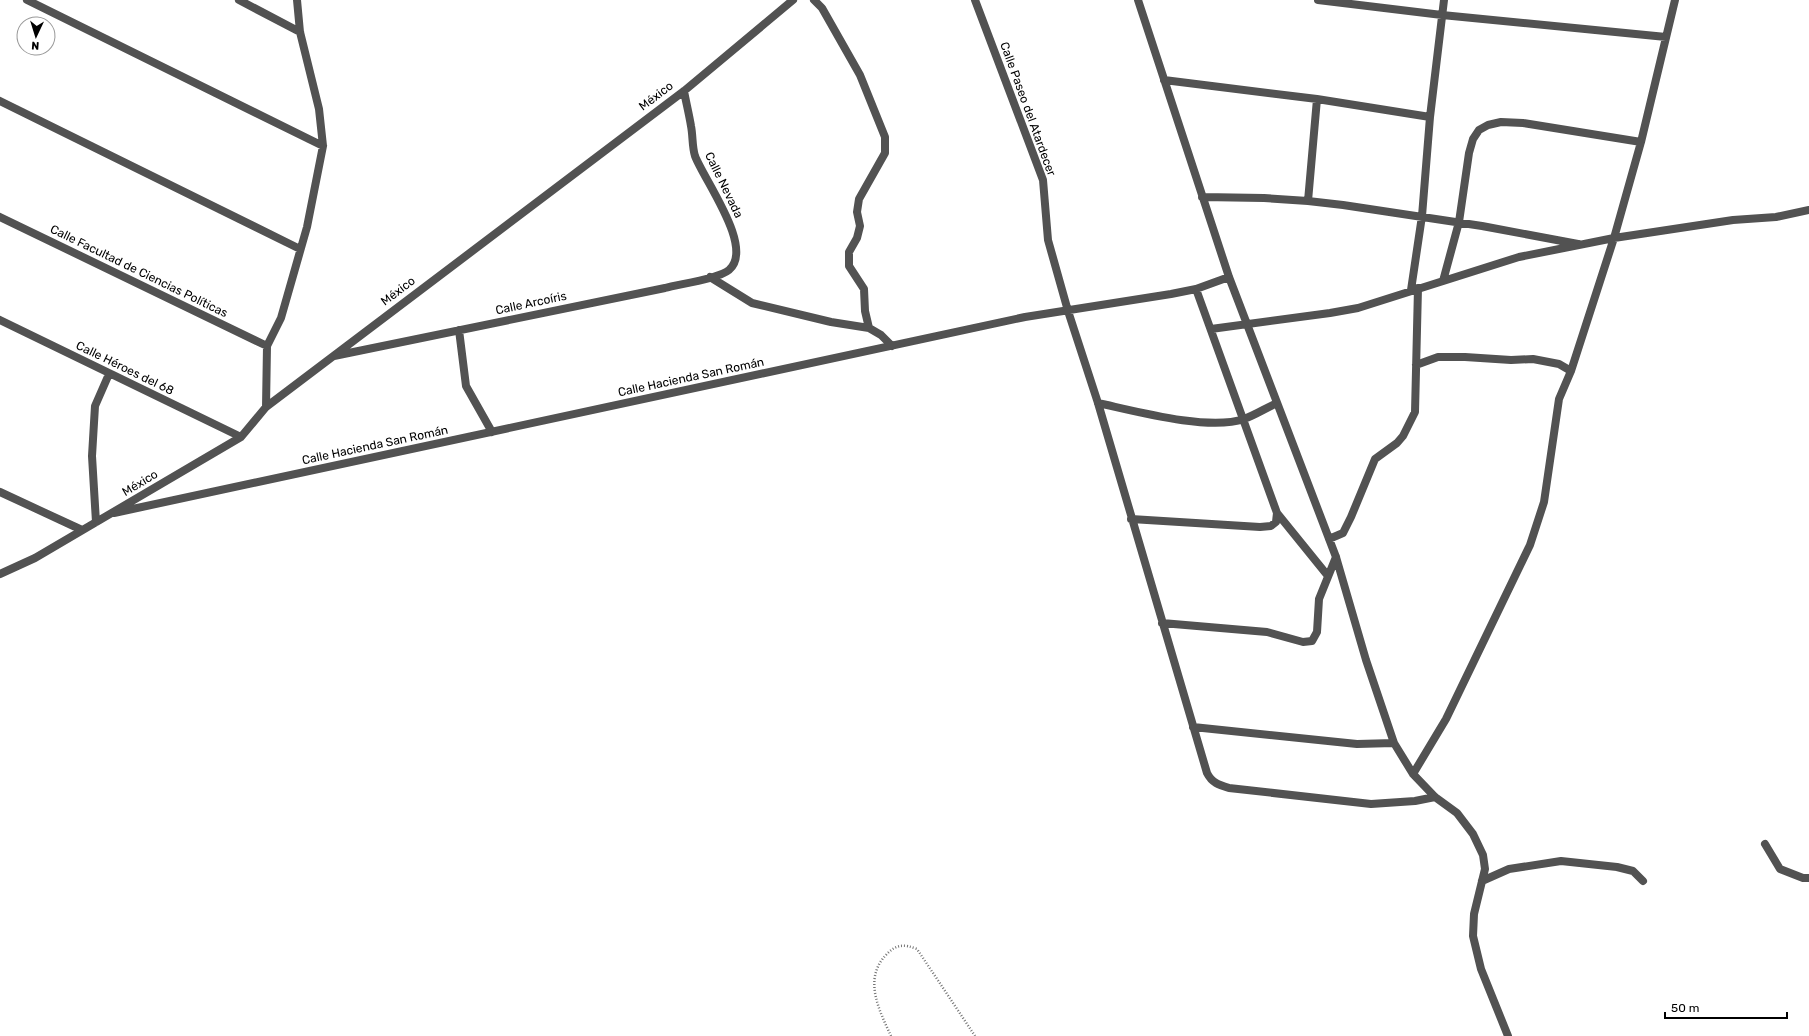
<svg xmlns="http://www.w3.org/2000/svg" width="1809" height="1036" viewBox="0 0 1809 1036" font-family="Rubik,sans-serif">
<rect width="100%" height="100%" fill="#fff"/>
<g fill="none" stroke-linecap="round" stroke-linejoin="round">
<path stroke="#747474" stroke-width="2.5" stroke-dasharray="1 2" stroke-linecap="butt" d="M891 1036C879 1010 863 979 886 955 896 944 904 944 917 949L975 1036"/>
<path stroke="#525252" stroke-width="8" d="M27 0 323 146
M239 0 300 32
M814 0 822 8 860 75 885 137V153L859 199 857 212 860 226 857 238 849 252V266L864 289 865 311 869 328 881 335 892 346
M975 0 1043 180 1048 240 1068 311 1098 403 1207 773C1212 783 1219 785 1229 788L1371 804 1415 801 1435 797
M1138 0 1229 277 1336 557 1366 660 1394 743 1413 774 1435 797 1457 813 1473 834 1483 855 1485 869 1474 914 1473 936 1481 969 1508 1036
M1318 0 1442 15 1666 37
M1164 80 1317 99 1430 117
M0 101 300 249
M1202 197 1264 198 1308 201 1343 205 1482 226 1578 244
M1308 201 1317 99
M0 217 267 346
M710 277 752 303 831 322 869 328
M1443 281 1459 222 1469 153 1473 139 1479 130 1488 125 1501 122 1523 123 1641 142
M1411 290 1422 216 1430 117 1444 0
M0 320 241 437
M1211 329 1330 313 1358 308 1519 257 1614 238 1733 220 1776 217 1809 210
M459 330 466 386 492 432
M334 356 665 288C679 284 718 279 729 270 755 248 704 180 695 156 692 147 693 136 691 126 689 114 686 102 684 91
M1416 365 1438 357H1465L1511 360 1533 359 1559 364 1571 371
M1098 403C1135 411 1208 431 1244 419 1255 415 1266 408 1277 403
M266 407 267 346 281 318 307 227 323 146 319 109 300 32 297 0
M0 492 82 530
M114 513 1025 317 1171 294 1196 289 1229 277
M1277 513 1328 576
M1131 519 1260 527 1271 526 1276 522 1277 513 1196 289
M96 522 92 456 95 406 109 374
M1329 539 1343 533 1351 517 1375 459 1397 443 1403 436 1415 412 1418 288
M0 574 35 558 241 437 266 407 684 91 793 0
M1162 623 1267 632 1303 642 1312 641 1317 632 1319 599 1336 557
M1193 727 1357 744 1394 743
M1413 774 1446 719 1530 545 1544 502 1559 399 1571 371 1614 238 1641 142 1675 0
M1765 844 1780 869 1803 878H1809
M1482 881 1509 869 1561 861 1617 867 1633 871 1643 881"/>
</g>
<g text-anchor="middle" dominant-baseline="central" stroke-width="3" stroke-linejoin="round" paint-order="stroke">
<g font-size="12" fill="#000" stroke="#fff">
<text transform="translate(656 96) rotate(-37)">México</text>
<text transform="translate(1028 109) rotate(70)">Calle Paseo del Atardecer</text>
<text transform="translate(724 185) rotate(64)">Calle Nevada</text>
<text transform="translate(139 271) rotate(26)">Calle Facultad de Ciencias Políticas</text>
<text transform="translate(398 291) rotate(-37)">México</text>
<text transform="translate(531 303) rotate(-12)">Calle Arcoíris</text>
<text transform="translate(125 368) rotate(26)">Calle Héroes del 68</text>
<text transform="translate(691 377) rotate(-12)">Calle Hacienda San Román</text>
<text transform="translate(375 445) rotate(-12)">Calle Hacienda San Román</text>
<text transform="translate(140 483) rotate(-31)">México</text>
</g>
</g>
<g transform="translate(36 36) rotate(184)"><circle r="19" fill="#ffffff" stroke="#999999"/>
<path d="M0-3L7 15L0 10L-7 15Z" fill="#000000"/>
<text y="-6" font-size="11" font-weight="bold" text-anchor="middle" fill="#000000">N</text>
</g>
<path d="M1665 1012v6h122v-6" fill="none" stroke="#000000" stroke-width="2"/>
<text x="1671" y="1012" font-size="12" fill="#000000" stroke="#ffffff" stroke-width="3" paint-order="stroke">50 m</text>
</svg>
